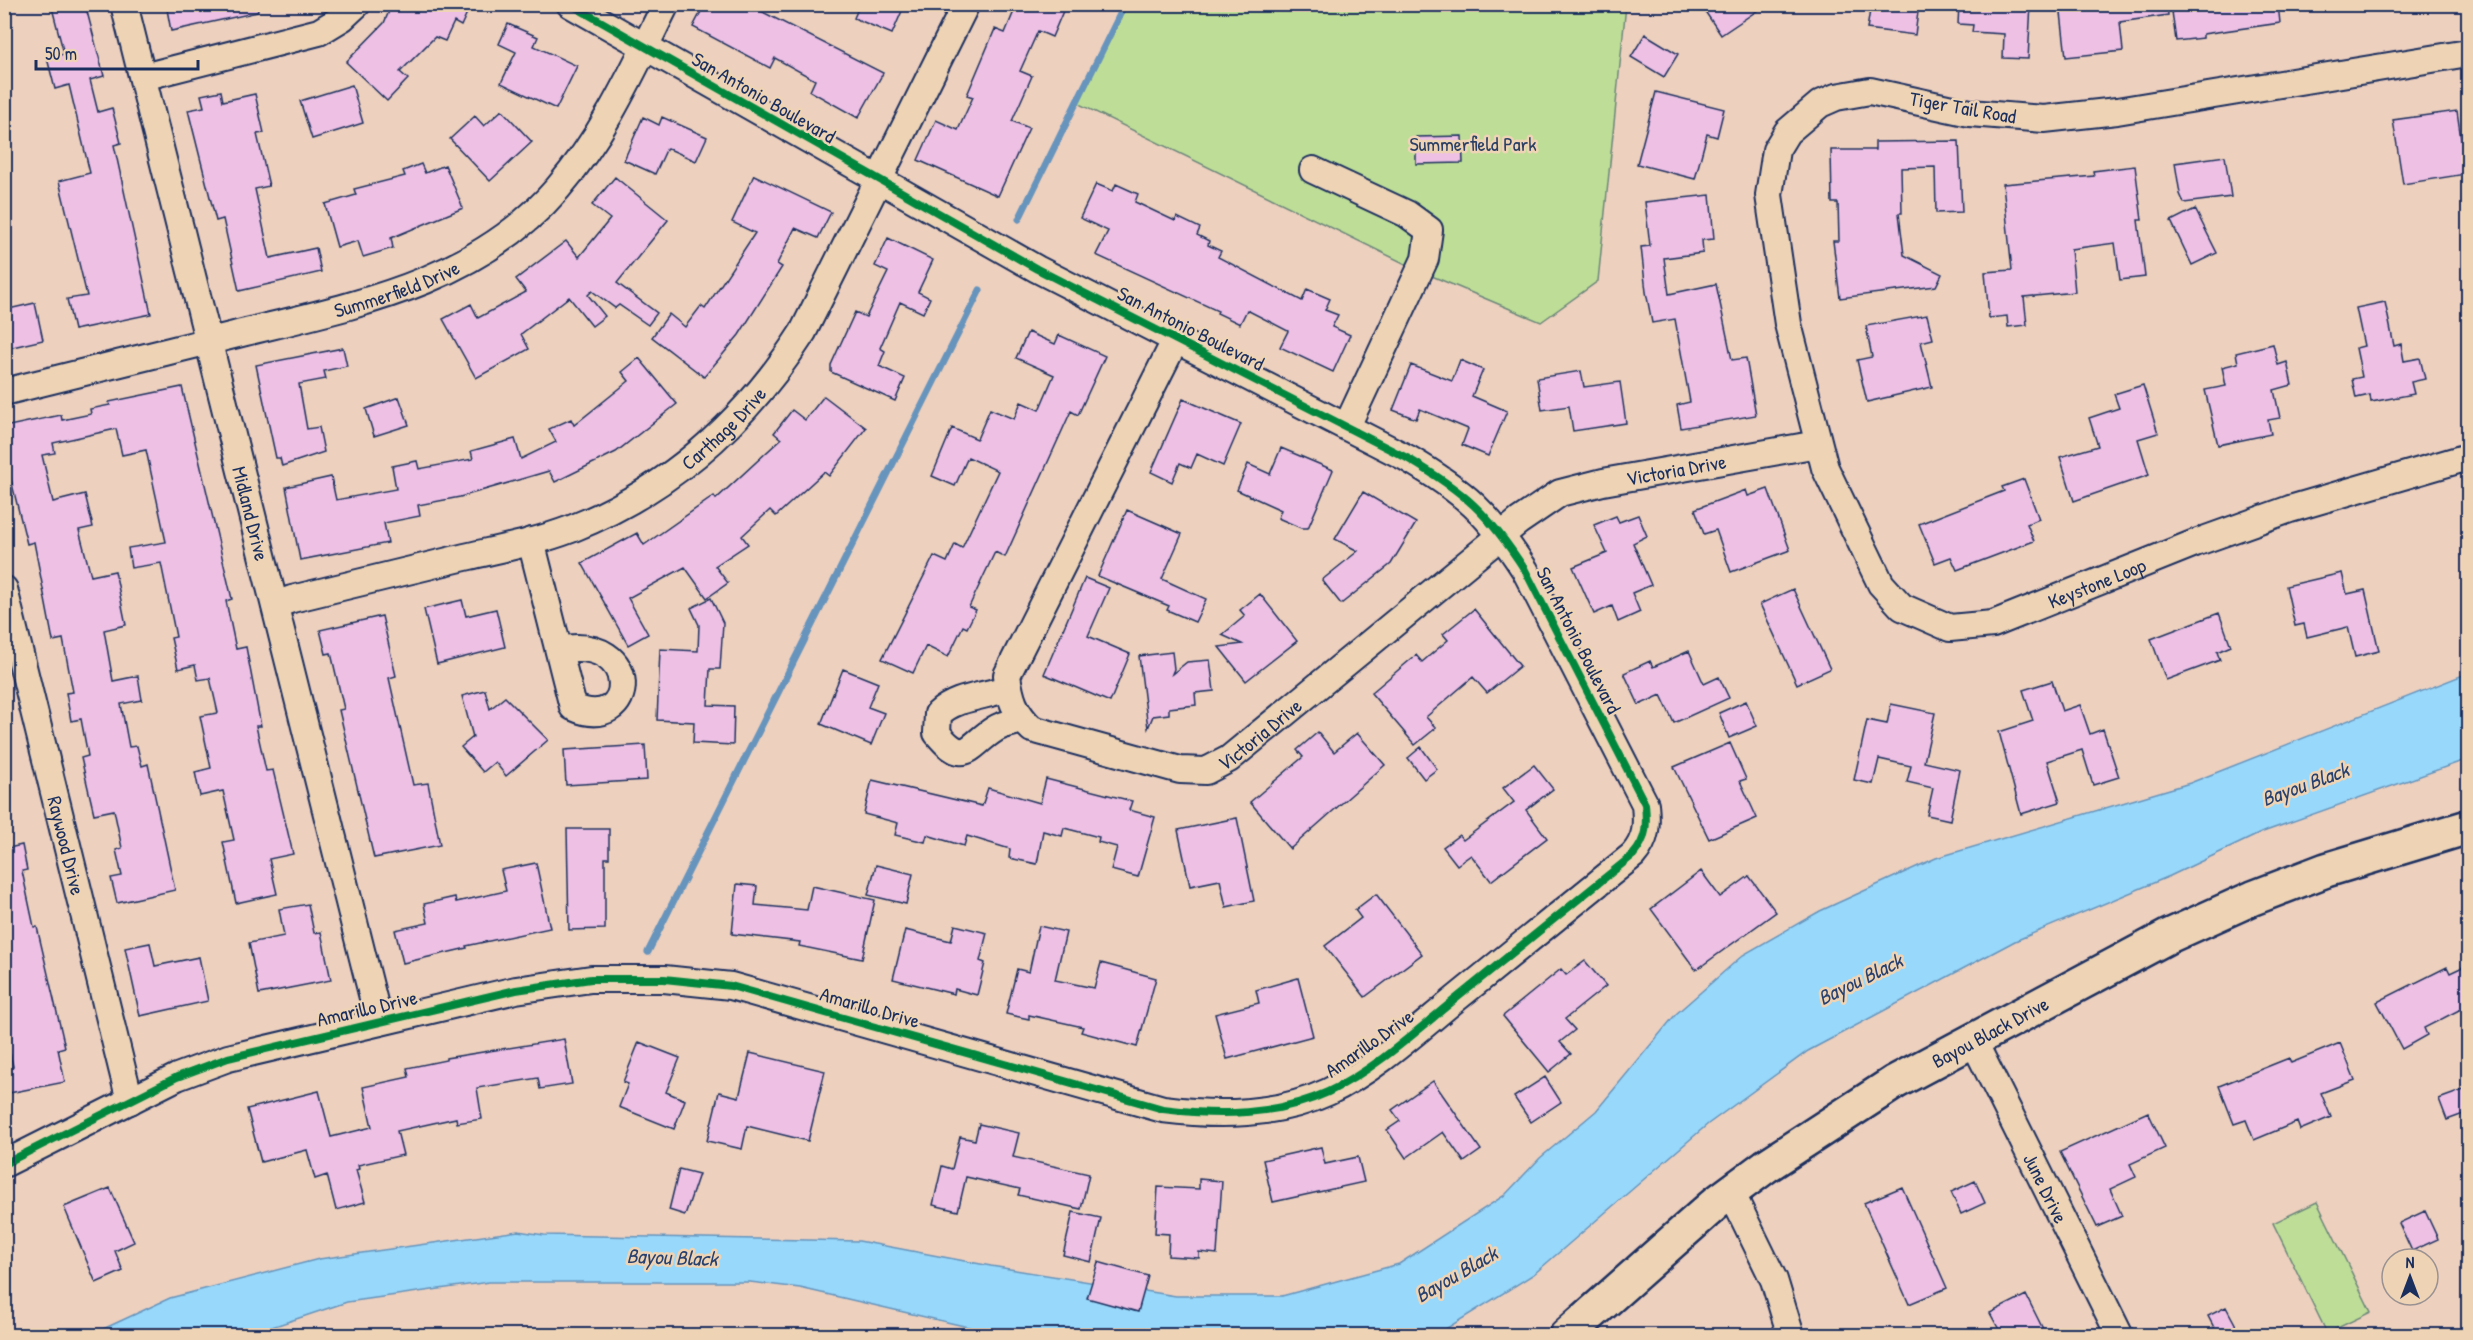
<svg xmlns="http://www.w3.org/2000/svg" width="2473" height="1340" viewBox="0 0 2473 1340" font-family="'Patrick Hand',sans-serif">
<rect width="100%" height="100%" fill="#eed0be"/>
<filter id="ink" filterUnits="userSpaceOnUse"><feTurbulence type="fractalNoise" baseFrequency=".0167" numOctaves="2"/><feDisplacementMap in="SourceGraphic" scale="12" xChannelSelector="R" yChannelSelector="G"/><feConvolveMatrix kernelMatrix="1 2 1 2 8 2 1 2 1" color-interpolation-filters="sRGB"/></filter>
<g filter="url(#ink)">
<path fill="#bede97" stroke="#6c867a" stroke-width="1.5" d="M1126 5H1626L1598 281 1541 322 1420 271 1077 103Z
M2317 1202 2371 1312 2327 1333 2273 1223Z"/>
<path fill="#98d8fa" stroke="#6694bc" stroke-width="1.5" d="M2468 673V759L2263 832 2170 876 2015 941 1808 1051 1708 1124 1534 1274 1436 1335 1007 1336 800 1288 750 1282H489L347 1302 248 1335 88 1336 170 1298 319 1259 518 1231 544 1235 859 1241 991 1266 1176 1296H1282L1399 1264 1505 1195 1540 1158 1596 1111 1676 1014 1743 955 1820 911 1936 858 2190 783Z"/>
<g fill="none" stroke-linecap="round" stroke-linejoin="round">
<path stroke="#6694bc" stroke-width="7" d="M1019 219 1125 4
M648 952 980 290"/>
</g>
<path fill="#edc0e4" stroke="#1b2f5e" stroke-width="1.5" d="M51 4H85L104 76 90 80 98 112 112 108 121 143 114 145 151 314 74 330 67 299 87 296 59 181 90 173 69 85 55 89 47 58 64 54Z
M166 4H257L258 12 171 31Z
M392 4H471L461 26 454 22 445 41 435 37 400 72 408 79 387 101 346 62 384 23Z
M705 4H747L883 73 858 118 810 91 815 80 775 58 770 68 693 27Z
M860 4H905L892 34 854 18Z
M1017 4H1066L1052 37 1038 31 1020 71 1032 76 1012 121 1029 128 998 196 918 160 936 120 958 130 973 97 967 95 995 29 1005 33Z
M1700 4H1767L1721 35Z
M1871 4H1919L1915 35 1867 29Z
M1959 4H2031L2028 59 2003 58 2004 34 1972 32 1973 25 1958 24Z
M2060 4H2167L2168 15 2120 22 2123 51 2066 57Z
M2171 4H2278L2280 23 2203 34V38L2176 41Z
M508 24 538 37 534 46 577 66 556 109 501 83 516 52 499 44Z
M1645 34 1678 54 1664 77 1631 57Z
M352 85 363 123 312 139 300 101Z
M221 91 223 101 255 94 264 133 257 134 269 186 255 189 270 258 316 248 321 272 239 291 223 219 216 221 188 110 204 107 201 95Z
M1656 92 1724 109 1717 137 1707 134 1695 179 1637 164Z
M502 110 532 142 490 181 450 139 475 116 484 126Z
M2457 111 2466 174 2403 184 2393 120Z
M643 117 659 125 662 117 707 137 696 161 667 148 655 174 624 160Z
M1462 136 1463 163 1416 164V137Z
M1959 141 1962 212 1936 213 1935 167 1901 168 1902 213H1899L1904 255 1942 274 1936 286 1840 298 1833 241H1839L1838 203H1832L1831 150H1875V142Z
M2225 156 2231 197 2184 203 2180 194 2175 163Z
M421 164 425 173 445 165 463 208 391 238 393 248 363 257 358 241 337 247 325 204 356 195 354 189 405 176 403 171Z
M2135 166 2142 220H2138L2145 277 2120 280 2115 243 2071 249 2075 292 2024 297 2027 325 2008 327 2007 316 1989 318 1985 272 2012 270 2003 184 2094 176 2093 171Z
M754 175 831 212 818 238 795 228 777 264 782 267 739 335 704 377 652 337 669 314 685 327 701 306 705 309 755 233 732 222Z
M615 177 668 220 617 283 657 313 648 325 619 305 615 308 592 291 588 295 605 316 592 326 569 297 521 334 529 349 476 378 443 319 471 304 478 318 526 292 516 279 566 241 579 257 610 219 592 205Z
M1096 184 1113 191 1116 184 1138 194 1135 202 1175 221 1177 217 1200 228 1197 235 1209 241 1208 245 1221 251 1218 257 1302 301 1307 289 1330 299 1325 310 1338 315 1332 327 1350 335 1333 372 1280 347 1288 331 1247 310 1240 324 1217 313 1218 311 1096 255 1108 231 1080 218Z
M1710 195 1714 239 1702 240 1703 253 1664 258 1669 294 1716 284 1732 360 1746 358 1756 415 1681 428 1677 405 1690 402 1675 319 1652 323 1646 292 1641 247 1650 246 1645 202Z
M2195 209 2217 253 2192 265 2171 221Z
M888 238 933 260 918 292 930 298 923 313 900 302 880 348 885 351 879 366 905 378 895 401 831 372V365L855 312 866 317 888 272 875 266Z
M2385 302 2394 346 2401 344 2404 361 2420 358 2425 379 2411 382 2414 394 2371 402 2370 395 2356 398 2352 379 2362 377 2356 348 2364 346 2356 308Z
M35 303 43 340 4 349V310Z
M1927 315 1933 339 1921 342 1932 387 1867 402 1857 360 1872 357 1866 326Z
M1028 332 1055 344 1059 335 1105 356 1078 415 1071 411 1005 557 995 552 969 607 976 610 967 628 963 626 948 657 926 646 913 673 882 659 934 556 947 562 955 544 962 548 998 471 968 457 955 486 932 476 952 428 977 439 990 409 1014 419 1021 402 1039 410 1054 375 1016 358Z
M2273 344 2278 365 2287 362 2292 385 2274 390 2280 418 2268 420 2271 434 2218 445 2205 390 2226 386 2222 367 2238 363 2236 353Z
M343 348 347 366 324 371 326 379 299 384 307 429 319 427 324 452 282 466 280 458H276L256 365Z
M639 358 677 404 616 452 555 482 549 471 460 497 418 505 420 516 384 523 388 543 300 560 286 487 331 477 336 500 396 489 392 466 417 461 419 469 473 459 471 451 515 439 521 459 556 442 549 429 571 419 574 425 629 381 622 372Z
M1460 360 1483 370 1472 396 1507 411 1488 456 1462 445 1468 429 1420 409 1416 419 1393 410 1411 365 1452 381Z
M1581 371 1584 387 1620 382 1626 423 1573 431 1569 406 1542 410 1537 378Z
M2143 385 2158 433 2138 439 2149 475 2074 501 2060 457 2098 446 2089 418 2119 408 2114 394Z
M182 387 232 599 226 601 236 649 246 647 261 726H256L266 771 273 770 293 854 269 859 277 894 236 903 223 842 234 840 223 791 200 796 195 772 211 768 200 716 218 713 210 678 198 680 195 665 178 669 171 638 176 637 161 563 131 568 128 548 166 542 146 450 122 455 116 429 53 443 55 453 42 455 53 502 85 494 93 527 79 530 91 576 115 571 126 625 104 630 113 681 138 676 142 700 121 704 129 747 137 746 142 766 148 764 175 890 117 903 111 878 122 876 116 850 122 848 114 810 94 814 81 758 88 756 81 719 71 721 66 693 73 692 63 639 53 641 34 542 27 544 13 488 4 448V427L61 415 62 420 91 414 90 409 110 405 109 402Z
M824 396 866 428 829 476 824 472 776 516 770 510 742 536 748 544 715 566 728 583 707 598 685 567 628 598 648 634 628 645 582 563 637 533 644 545 714 496 716 499 781 439 774 433 792 410 805 420Z
M399 397 409 425 374 436 366 409Z
M1183 399 1241 424 1223 466 1197 454 1191 468 1180 463 1172 482 1151 472Z
M1281 448 1333 470 1308 528H1301L1278 518 1281 510 1237 490 1248 464 1270 474Z
M2024 479 2039 519 2027 524 2034 541 1957 570 1951 557 1935 563 1919 524 2004 491 2002 487Z
M1768 489 1790 550 1731 572 1716 530 1704 534 1695 509 1746 490 1748 496Z
M1363 492 1416 523 1391 564 1341 604 1322 580 1358 551 1335 539Z
M1127 510 1182 534 1162 579 1206 599 1195 622 1167 610 1169 606 1098 576Z
M1638 515 1647 536 1633 543 1651 585 1632 593 1640 612 1618 622 1612 606 1594 614 1573 567 1607 553 1594 525 1616 516 1619 522Z
M2342 573 2347 594 2365 590 2379 651 2355 657 2348 627 2307 637 2304 624 2295 626 2286 586Z
M1085 578 1109 588 1088 636 1130 654 1110 702 1044 674Z
M1793 589 1830 669 1797 684 1760 604Z
M1260 594 1297 641 1246 681 1219 647 1242 644 1222 635 1245 616 1240 610Z
M711 598 723 623 720 669H710L708 705 734 706 733 745 693 743 694 722 657 720 660 649 698 651 699 625 691 608Z
M462 600 466 616 496 609 505 647 437 664 424 609Z
M1474 609 1520 666 1487 693 1473 677 1426 717 1436 728 1415 745 1371 693 1416 655 1422 662 1448 640 1443 634Z
M2219 613 2231 646 2217 652 2220 660 2166 680 2151 639Z
M382 616 396 676 389 678 413 785 428 783 440 845 374 858 339 710 344 709 331 653 326 654 320 630Z
M1689 651 1704 684 1719 677 1729 698 1674 723 1661 695 1639 705 1624 673 1650 661 1653 667Z
M1172 652 1174 669 1172 674 1187 662 1210 660 1214 691 1195 693 1196 705 1169 708V714L1153 716 1148 728 1139 656Z
M843 669 878 683 868 707 884 713 871 745 821 724Z
M2052 681 2062 711 2080 705 2090 734 2103 729 2119 777 2093 785 2082 750 2047 761 2060 802 2021 814 1999 732 2033 721 2023 690Z
M485 690 490 709 505 697 548 740 506 776 495 762 483 772 461 747 473 737 462 696Z
M1746 701 1757 726 1729 738 1719 713Z
M1891 704 1935 713 1924 762 1960 770 1950 820 1927 815 1933 788 1907 782 1911 766 1879 759 1873 784 1854 780 1867 720 1887 724Z
M1318 732 1334 752 1357 733 1385 765 1290 849 1250 802 1303 757 1297 750Z
M1730 743 1746 779 1740 781 1757 818 1709 839 1674 767Z
M645 745 647 780 566 785 564 750Z
M1421 747 1437 769 1424 779 1408 758Z
M1534 765 1553 789 1526 810 1547 838 1491 881 1471 855 1457 865 1443 847 1459 835 1463 840 1514 802 1503 788Z
M1046 779 1132 801 1129 810 1155 817 1138 877 1111 870 1117 847 1098 842 1099 837 1064 828 1062 836 1043 831 1037 864 1009 858 1010 849 967 836 964 846 927 835 925 842 895 835 898 823 864 814 872 780 982 806 988 788 1040 803Z
M1237 818 1254 901 1226 907 1220 880 1190 886 1178 830Z
M567 829H609V858H605V929L569 930Z
M22 845 27 870 22 871 34 927H37L65 1047 58 1049 65 1082 4 1094V1069L13 1067 4 1023V849Z
M536 863 550 928 466 946 467 948 403 963 395 930 428 923 424 904 455 897 456 902 506 891 501 870Z
M876 865 913 874 906 904 868 895Z
M1701 871 1720 897 1749 876 1776 912 1696 970 1651 909Z
M737 884 757 886 755 905 807 910 812 886 875 900 862 959 799 946 800 942 732 934Z
M1376 894 1422 954 1365 997 1325 946 1361 918 1355 910Z
M308 904 314 933 321 932 331 980 259 994 249 943 284 936 279 909Z
M955 925 987 933 980 961 985 963 977 995 955 989 954 994 893 979 905 930 951 941Z
M1039 926 1066 932 1055 980 1094 988 1101 963 1156 978 1137 1047 1081 1032 1083 1027 1029 1015V1019L1006 1014 1017 969 1029 972Z
M150 943 155 966 199 957 208 1001 140 1016 125 948Z
M1585 961 1606 986 1565 1019 1575 1030 1560 1042 1571 1054 1549 1072 1503 1016 1561 969 1566 975Z
M2469 964V1005L2424 1028 2427 1035 2402 1049 2377 1002 2447 967 2450 973Z
M1298 978 1313 1036 1227 1059 1215 1014 1259 1003 1256 990Z
M564 1039 572 1084 540 1089 538 1078 477 1088 482 1119 457 1123 456 1118 397 1131 403 1155 358 1165 359 1169 356 1170 365 1202 336 1210 327 1175 315 1179 307 1150 261 1162 247 1109 319 1091 331 1137 372 1127 363 1087 409 1077 407 1068 446 1060V1058Z
M639 1042 680 1058 666 1092 685 1100 674 1129 619 1107 628 1084 623 1082Z
M2340 1043 2355 1080 2321 1093 2331 1117 2300 1130 2297 1122 2254 1140 2246 1120 2234 1124 2219 1086 2289 1058 2291 1063Z
M750 1053 825 1071 808 1141 747 1126 742 1149 707 1141 719 1092 739 1097Z
M1545 1077 1561 1102 1531 1122 1514 1097Z
M1433 1081 1481 1150 1464 1162 1443 1132 1406 1158 1387 1130 1400 1121 1392 1110Z
M2469 1088V1112L2447 1120 2439 1099Z
M2148 1112 2165 1148 2130 1164 2136 1177 2110 1189 2122 1216 2097 1227 2060 1152Z
M979 1124 1019 1133 1013 1157 1089 1174 1081 1209 1018 1195 1020 1189 966 1177 958 1211 933 1205 942 1166 952 1169 960 1137 975 1140Z
M1321 1147 1325 1164 1358 1157 1364 1182 1273 1202 1263 1160Z
M679 1169 699 1174 685 1215 669 1210Z
M1199 1179 1222 1181 1217 1254 1199 1252V1258L1168 1256 1169 1234 1155 1233 1158 1187 1199 1189Z
M1975 1181 1985 1203 1961 1214 1951 1192Z
M1902 1187 1947 1288 1909 1304 1864 1203Z
M110 1188 134 1242 115 1251 123 1271 96 1283 64 1207Z
M2425 1211 2438 1239 2412 1251 2399 1223Z
M1073 1212 1101 1218 1091 1262 1063 1255Z
M1098 1262 1148 1276 1138 1312 1087 1298Z
M2026 1295 2046 1335H2002L1990 1313Z
M2226 1307 2241 1335H2218L2208 1316Z"/>
<g fill="none" stroke-linecap="round" stroke-linejoin="round">
<g stroke="#1b2f5e" stroke-width="30">
<g id="street">
<path id="s1" d="M124 4 379 1022"/>
<path id="s2" d="M2468 53 2117 111 2044 119 1970 113 1870 91 1836 97 1820 104 1787 132 1776 150 1769 195 1788 324 1825 468 1881 584 1902 607 1950 628 1993 624 2195 543 2290 509 2468 457"/>
<path d="M143 77 319 32 342 18 357 4"/>
<path d="M1313 170 1407 214 1429 230 1425 259 1347 426"/>
<path id="s3" d="M1176 339 1007 675C1010 698 1014 712 1032 729L1180 770 1206 771 1229 759 1519 521 1560 493 1603 482 1818 444"/>
<path id="s4" d="M4 392C81 373 157 354 234 335 350 306 476 284 558 188 605 134 634 68 666 4"/>
<path d="M531 541 573 707C637 736 644 633 559 650"/>
<path id="s5" d="M4 589 130 1101"/>
<path id="s6" d="M275 605 292 599C349 585 407 571 465 557 500 549 537 542 571 529 670 490 746 421 803 332L966 4"/>
<path d="M1008 688C985 697 957 696 938 714L937 733C965 768 969 745 995 729 1002 724 1013 723 1022 720"/>
<path id="s7" d="M1973 1040 2120 1336"/>
<path d="M4 1164 177 1077 228 1058 516 990 591 979H664L731 986 1163 1109C1218 1116 1276 1116 1328 1092 1374 1070 1414 1033 1453 1001 1513 952 1573 904 1633 855 1647 839 1647 825 1645 804L1525 570C1488 513 1465 492 1407 458L1037 269 570 4"/>
<path d="M1731 1192 1774 1280 1791 1336"/>
</g>
</g>
<g stroke="#1b2f5e" stroke-width="38">
<g id="secondary">
<path id="s8" d="M1566 1336 1716 1203 1766 1166 1895 1082 2169 936 2253 898 2326 870 2468 827"/>
</g>
</g>
<use href="#street" stroke="#eed4b5" stroke-width="26"/>
<use href="#secondary" stroke="#eed4b5" stroke-width="33"/>
<g stroke="#eed4b5" stroke-width="11">
<path id="cycleway" d="M4 1164 177 1077 228 1058 516 990 591 979H664L731 986 1163 1109C1218 1116 1276 1116 1328 1092 1374 1070 1414 1033 1453 1001 1513 952 1573 904 1633 855 1647 839 1647 825 1645 804L1525 570C1488 513 1465 492 1407 458L1037 269 570 4"/>
</g>
<use href="#cycleway" stroke="#00873e" stroke-width="8"/>
</g>
</g>
<g text-anchor="middle" dominant-baseline="central" stroke-width="5" stroke-linejoin="round" paint-order="stroke">
<g font-size="20" fill="#1b2f5e" stroke="#eed4b5">
<text transform="translate(764 97) rotate(30)">San Antonio Boulevard</text>
<text transform="translate(1963 107) rotate(10)">Tiger Tail Road</text>
<text stroke="none"><textPath href="#s4" startOffset="406">Summerfield Drive</textPath></text>
<text transform="translate(1191 328) rotate(27)">San Antonio Boulevard</text>
<text stroke="none"><textPath href="#s6" startOffset="490">Carthage Drive</textPath></text>
<text stroke="none"><textPath href="#s3" startOffset="1186">Victoria Drive</textPath></text>
<text stroke="none"><textPath href="#s1" startOffset="525">Midland Drive</textPath></text>
<text stroke="none"><textPath href="#s2" startOffset="1414">Keystone Loop</textPath></text>
<text transform="translate(1579 640) rotate(63)">San Antonio Boulevard</text>
<text stroke="none"><textPath href="#s3" startOffset="682">Victoria Drive</textPath></text>
<text stroke="none"><textPath href="#s5" startOffset="264">Raywood Drive</textPath></text>
<text transform="translate(870 1007) rotate(16)">Amarillo Drive</text>
<text transform="translate(367 1008) rotate(-13)">Amarillo Drive</text>
<text stroke="none"><textPath href="#s8" startOffset="524">Bayou Black Drive</textPath></text>
<text transform="translate(1369 1043) rotate(-35)">Amarillo Drive</text>
<text stroke="none"><textPath href="#s7" startOffset="165">June Drive</textPath></text>
</g>
<g font-size="20" fill="#2b4064" stroke="#eed4b5">
<text x="1473" y="143">Summerfield Park</text>
</g>
<g font-size="21" font-style="italic" fill="#28406e" stroke="#eed4b5">
<text transform="translate(2305 784) rotate(-20)">Bayou Black</text>
<text transform="translate(1860 979) rotate(-26)">Bayou Black</text>
<text transform="translate(672 1257) rotate(2)">Bayou Black</text>
<text transform="translate(1456 1274) rotate(-30)">Bayou Black</text>
</g>
</g>
<rect width="2473" height="1340" fill="none" stroke="#eed4b5" stroke-width="24"/>
<rect x="12" y="12" width="2449" height="1316" fill="none" stroke="#1b2f5e" stroke-width="2" filter="url(#ink)"/>
<g transform="translate(2410 1277)"><circle r="28" fill="#eed4b5" stroke="#9a9292" stroke-width="1.5"/>
<path d="M0-4.5L10 22L0 15L-10 22Z" fill="#1b2f5e"/>
<text y="-9" font-size="16" font-weight="bold" text-anchor="middle" fill="#1b2f5e">N</text>
</g>
<path d="M36 60v9h162v-9" fill="none" stroke="#1b2f5e" stroke-width="3"/>
<text x="45" y="60" font-size="18" fill="#1b2f5e" stroke="#eed4b5" stroke-width="4.5" paint-order="stroke">50 m</text>
</svg>
